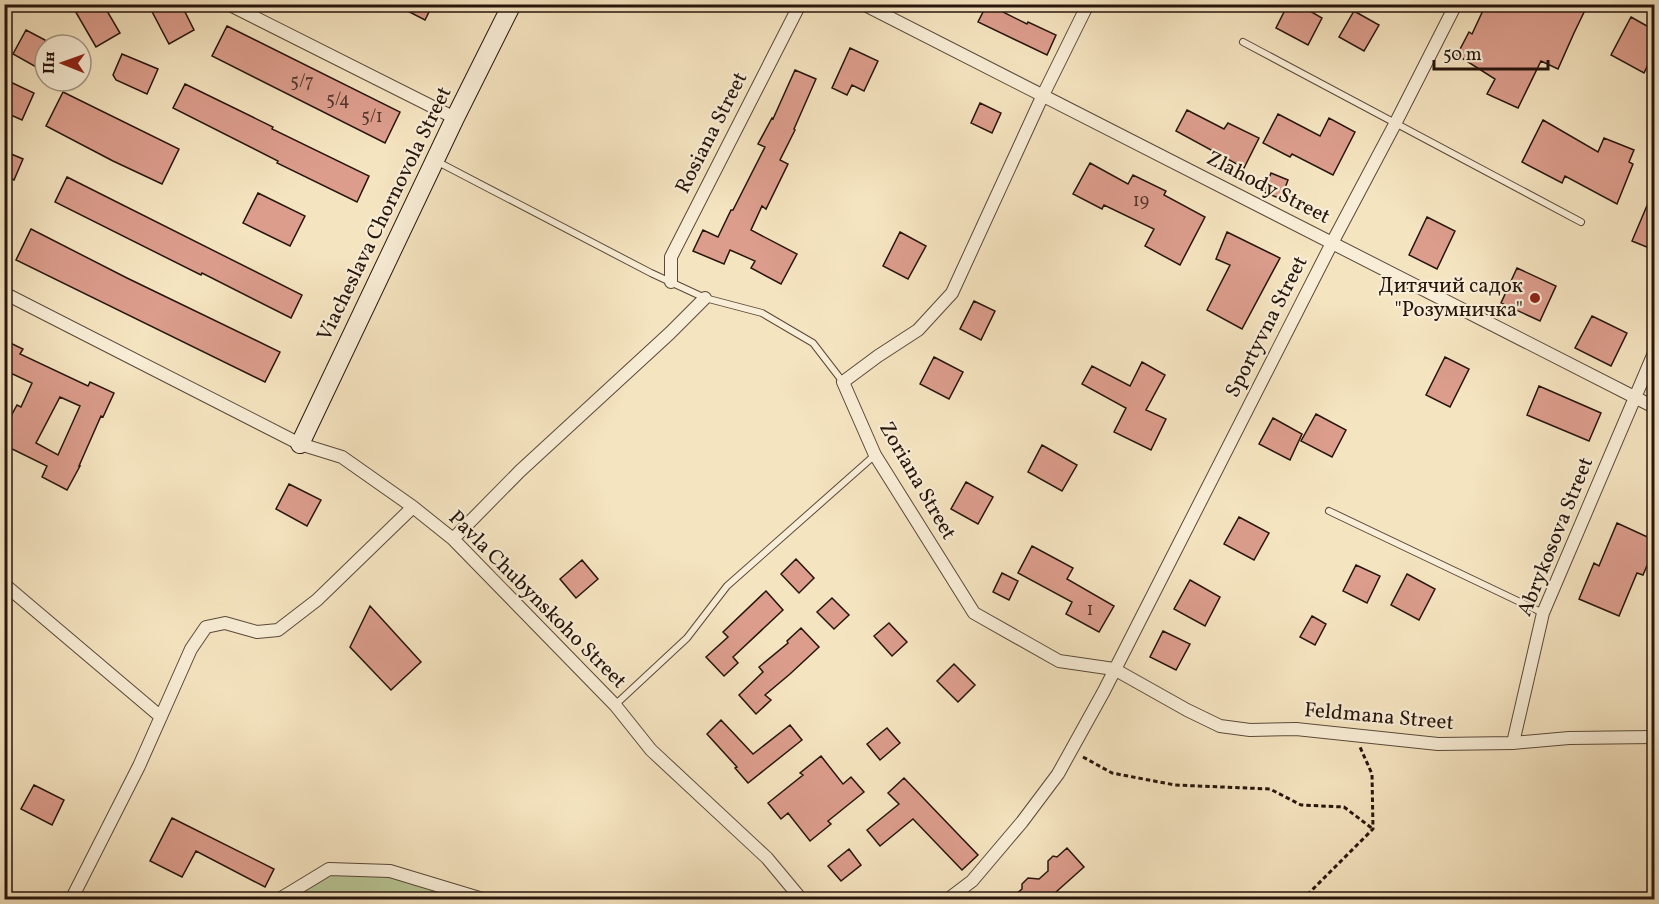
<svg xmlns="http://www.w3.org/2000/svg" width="1659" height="904" viewBox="0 0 1659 904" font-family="Vollkorn,serif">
<rect width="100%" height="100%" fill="#f5e4c0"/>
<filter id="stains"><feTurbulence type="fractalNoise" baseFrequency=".00333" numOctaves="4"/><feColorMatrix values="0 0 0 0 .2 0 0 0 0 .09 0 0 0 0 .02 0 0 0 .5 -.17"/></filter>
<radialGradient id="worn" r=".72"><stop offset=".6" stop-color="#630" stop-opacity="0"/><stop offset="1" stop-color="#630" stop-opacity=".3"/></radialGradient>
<path fill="#b8c595" stroke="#6f6d50" stroke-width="1.5" d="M329 869 390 871 486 900H278Z"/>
<path fill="#dc9d8c" stroke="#26150c" stroke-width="1.5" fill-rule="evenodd" d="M83 4H103L120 33 96 47 74 9Z
M148 4H181L194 30 169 44Z
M394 4H433L425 20Z
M987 4 1027 24 1028 22 1056 35 1047 55 978 22Z
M1288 4H1298L1322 18 1308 45 1276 28Z
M1486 4H1588L1574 33 1558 69 1541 61 1518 108 1487 94 1495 79 1457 55 1469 32 1472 34Z
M1354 11 1379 25 1364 51 1339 37Z
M1631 17 1654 30V52L1644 73 1611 55Z
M227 26 400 112 385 143 212 56Z
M26 30 45 40V72L13 54Z
M850 48 878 61 864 91 852 85 847 95 832 88Z
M122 54 158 69 147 94 116 80 113 75Z
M795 70 816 79 794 129 795 130 780 160 788 164 766 209 762 206 751 230 797 254 781 284 751 268 755 261 730 250 724 264 693 251 703 230 718 237 731 210H733L765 147 758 144 772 118 773 119Z
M4 79 34 93 22 120 4 112Z
M185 84 273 127 272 129 369 176 357 202 277 163 278 161 173 108Z
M63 92 179 149 162 184 113 161 46 126Z
M980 103 1001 113 992 133 971 123Z
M1187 110 1224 129 1228 123 1259 138 1244 168 1176 131Z
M1278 114 1320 136 1329 118 1355 132 1333 175 1292 154 1290 157 1263 143Z
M1543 120 1598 152 1604 138 1634 150 1629 162 1633 164 1617 204 1565 176 1562 183 1522 162Z
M4 151 23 159 14 180 4 175Z
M1090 163 1128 184 1133 175 1166 191 1164 195 1205 217 1180 265 1145 246 1154 229 1104 205 1102 209 1073 194Z
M1271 173 1288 180 1281 199 1264 192Z
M67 177 302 295 291 318 202 273 201 275 55 202Z
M1654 189V250L1632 241Z
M258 193 305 216 290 246 243 223Z
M1427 217 1455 231 1437 269 1409 255Z
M31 229 127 278 280 352 265 382 16 260Z
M900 232 926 246 908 279 883 266Z
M1227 232 1280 258 1242 329 1207 310 1230 265 1216 259Z
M1517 268 1556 286 1540 321 1501 303Z
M974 301 995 311 981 340 960 329Z
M1592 316 1627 333 1611 366 1575 348Z
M4 340 23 349 20 354 88 386 90 382 114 393 103 417 101 416 79 466H80L67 490 42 477 47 466 4 445V429L17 405 21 407 32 383 4 370ZM60 397 80 406 58 455 36 443Z
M934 357 963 372 949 399 920 384Z
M1445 357 1469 369 1450 407 1426 395Z
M1142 362 1165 375 1146 410 1166 419 1151 450 1114 432 1126 408 1082 384 1092 366 1130 386Z
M1539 386 1601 413 1589 441 1527 415Z
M1316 414 1346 430 1332 457 1301 441Z
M1273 418 1302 434 1290 460 1259 444Z
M1042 445 1077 465 1062 491 1028 472Z
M966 482 993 497 978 524 951 509Z
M289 484 321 500 307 526 276 509Z
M1239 517 1269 533 1254 560 1224 544Z
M1617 523 1654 540V549L1643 575 1637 573 1619 616 1579 599 1594 563 1599 566Z
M1032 546 1073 568 1067 579 1114 606 1099 632 1066 614 1072 602 1018 573Z
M796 559 814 578 799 593 781 574Z
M582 560 598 579 576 598 560 579Z
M1356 565 1380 576 1367 603 1343 591Z
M1002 573 1018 581 1009 600 993 592Z
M1407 574 1435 589 1419 620 1391 605Z
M1190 580 1220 597 1205 626 1174 609Z
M766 591 783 610 733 657 738 663 724 676 706 657 728 637 723 632Z
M832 598 849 615 834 629 817 612Z
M370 606 421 662 391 690 350 647Z
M1312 616 1326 624 1315 645 1300 637Z
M889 623 907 642 892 656 874 636Z
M801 628 819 647 790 674 765 695 771 700 756 714 739 695 763 672 759 667 788 643 787 641Z
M1163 631 1190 644 1176 670 1150 657Z
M954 664 975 685 958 702 937 681Z
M721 720 753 754 790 725 802 740 748 783 735 768 737 767 707 734Z
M887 728 900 743 880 760 867 744Z
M821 756 843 784 851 777 864 792 828 821 831 824 810 841 788 813 781 819 768 803 803 775 800 773Z
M904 778 978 855 962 870 913 819 880 846 867 830 899 804 888 793Z
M34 785 64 800 52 825 21 809Z
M172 818 274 869 265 887 196 851 182 877 150 861Z
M1067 848 1084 867 1047 900H1009L1022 889V884L1028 878 1039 879 1048 871V861L1053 856 1057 857Z
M849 849 861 865 841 881 828 866Z"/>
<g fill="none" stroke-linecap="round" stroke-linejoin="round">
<g stroke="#5a4939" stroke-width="8">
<path id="lane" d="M1243 42 1581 222
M438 162 651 273 705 298 762 313 813 343 843 382
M1329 511 1543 613
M615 705 687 638 727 586 875 455"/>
</g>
<g stroke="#5a4939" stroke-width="14">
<path id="street" d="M228 4 455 118
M863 4 1654 407
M1088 4 1042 97 952 293 918 330 878 356 843 382 875 455 974 613 1059 661 1114 669 1187 710 1220 726 1250 730 1296 729 1438 744 1513 743 1569 738 1654 737
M671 282V257L800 4
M4 293 300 444 342 457 413 507 453 539 615 705 651 750 767 858 802 900
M453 539 520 471 670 333 705 298
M4 584 161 717
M1513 743 1543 613 1654 353
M71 900 139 766 191 649 206 627 225 623 257 632 278 630 317 600 413 507
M278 900 329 869 390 871 486 900
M947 900 972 881 1022 822 1058 774 1104 691 1332 243 1395 124 1456 4"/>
</g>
<g stroke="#26150c" stroke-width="20">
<path id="secondary" d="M300 444 455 118 512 4"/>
</g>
<path stroke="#26150c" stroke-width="3" stroke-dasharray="4.5 3" stroke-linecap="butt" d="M1083 757 1112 773 1175 785 1270 789 1301 805 1344 807 1373 829
M1302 900 1373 829 1372 774 1360 747"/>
<use href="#lane" stroke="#f8edd6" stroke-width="6"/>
<use href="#street" stroke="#f8edd6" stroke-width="12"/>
<use href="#secondary" stroke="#f8edd6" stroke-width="18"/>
</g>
<circle fill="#8f2418" stroke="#f8edd6" stroke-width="2" cx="1535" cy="298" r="6"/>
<g text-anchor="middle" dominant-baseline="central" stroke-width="4.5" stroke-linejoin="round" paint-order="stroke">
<g font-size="18" fill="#54372c">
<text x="302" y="82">5/7</text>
<text x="338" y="100">5/4</text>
<text x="372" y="117">5/1</text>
<text x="1141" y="201">19</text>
<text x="1090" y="610">1</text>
</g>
<g font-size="21" fill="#26150c" stroke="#f8edd6">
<text transform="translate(712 133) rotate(-63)">Rosiana Street</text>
<text transform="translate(1268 188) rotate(27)">Zlahody Street</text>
<text transform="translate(385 214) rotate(-64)">Viacheslava Chornovola Street</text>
<text transform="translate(1267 327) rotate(-63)">Sportyvna Street</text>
<text transform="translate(917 481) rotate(60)">Zoriana Street</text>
<text transform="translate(1556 537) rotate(-68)">Abrykosova Street</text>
<text transform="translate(537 600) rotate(45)">Pavla Chubynskoho Street</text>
<text transform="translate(1379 717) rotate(5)">Feldmana Street</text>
</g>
<g font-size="21" fill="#26150c" stroke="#f8edd6" text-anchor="end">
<text x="1523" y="286">Дитячий садок<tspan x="1523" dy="24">"Розумничка"</tspan></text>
</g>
</g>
<rect width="1659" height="904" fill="none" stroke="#f5e4c0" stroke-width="24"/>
<rect x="6" y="6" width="1647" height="892" fill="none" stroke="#26150c" stroke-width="3"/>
<rect x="12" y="12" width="1635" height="880" fill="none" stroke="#26150c" stroke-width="1.5"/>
<g transform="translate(63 63) rotate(271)"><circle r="28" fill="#f8edd6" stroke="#a49785" stroke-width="1.5"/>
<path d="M0-4.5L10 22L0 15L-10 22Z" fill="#8f2418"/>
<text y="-9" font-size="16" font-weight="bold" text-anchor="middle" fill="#26150c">Пн</text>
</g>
<path d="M1434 60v9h114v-9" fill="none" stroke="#26150c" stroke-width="3"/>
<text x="1443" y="60" font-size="18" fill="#26150c" stroke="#f8edd6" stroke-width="4.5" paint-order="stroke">50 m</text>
<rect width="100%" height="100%" filter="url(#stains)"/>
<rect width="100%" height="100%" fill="url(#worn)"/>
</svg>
